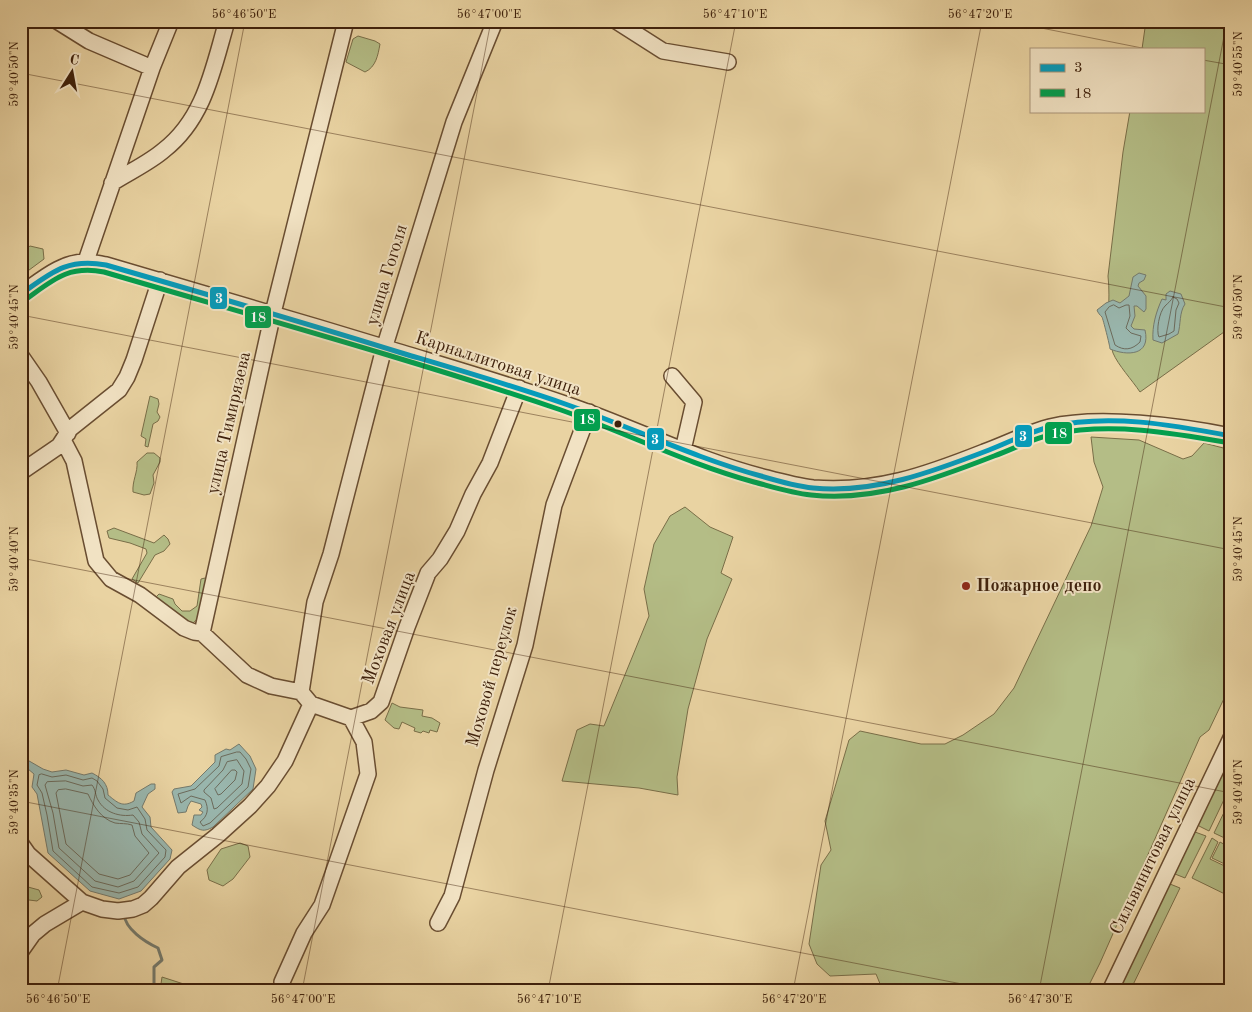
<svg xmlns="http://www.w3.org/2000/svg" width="1252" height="1012" viewBox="0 0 1252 1012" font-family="'Old Standard TT',serif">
<rect width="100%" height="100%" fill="#e9d3a2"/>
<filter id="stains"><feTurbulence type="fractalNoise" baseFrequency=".004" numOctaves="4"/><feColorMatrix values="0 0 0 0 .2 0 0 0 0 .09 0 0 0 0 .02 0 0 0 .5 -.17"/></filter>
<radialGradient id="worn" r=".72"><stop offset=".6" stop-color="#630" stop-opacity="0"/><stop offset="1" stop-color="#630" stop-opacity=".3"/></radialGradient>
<path fill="#b4bd86" stroke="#796e48" d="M1146 21H1231V327L1140 392C1132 380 1118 365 1113 353 1105 330 1111 300 1108 276L1123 152 1130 111H1203V49H1142Z
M358 36 375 41 380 44C378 55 376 67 365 72L346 62 353 39Z
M30 246 43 249 44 259 21 276V253Z
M150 396 158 399 159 404 157 412 160 417 158 421 153 424 148 447 145 446 146 439 141 436Z
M1091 437 1139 440 1183 459 1192 456 1204 443 1231 450V684L1209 730 1200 737 1100 963 1086 991H883L876 974 830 976 817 964 809 944 821 865 831 850 825 821 849 740 860 731 921 744H945L963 735 994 714 1014 688 1091 526 1103 487 1094 462Z
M147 453H154L160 458V462L153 475 154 483 150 494 144 495 133 492C132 481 138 472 137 462Z
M685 507 710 527 733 537 721 573 732 579 707 639 688 709 677 777 678 795 639 788 562 781 577 730 590 724 604 726 649 616 644 589 654 544 670 516Z
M114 528 154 543 164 535 168 539 170 544 164 551 155 555 138 583 132 579 147 553 146 549 130 543 109 538 107 531Z
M205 578 207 581C204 595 205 617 191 624L154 599 159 594 173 599 175 604 182 611H190L197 606 201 579Z
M392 703 400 707 423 710 422 716 432 718 440 723 437 732 430 730 429 733 423 731 421 733 414 731 415 728 402 722 399 729 394 728 385 720Z
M1231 748V785L1209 831 1199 826 1197 823Z
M1231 798V841L1214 833Z
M1195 832 1206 836 1185 878 1175 874 1174 870 1191 833Z
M1212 838 1218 842 1210 859 1231 869V897L1192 878Z
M1220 842 1231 848V867L1212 858Z
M240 843 248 846 250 857 233 879 223 886 209 880 207 870 221 849Z
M21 879 28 887 39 890 42 897 37 901 21 899Z
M1170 884 1180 888 1130 991H1114L1166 885Z
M162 977 193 987 230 989 233 991H160Z"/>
<path fill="#99b6ad" stroke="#757a6c" d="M1139 273 1146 275 1144 280 1139 283 1138 286 1146 296V309L1144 312 1137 306H1134L1135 316 1131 326 1134 329 1145 330C1151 356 1127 356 1110 349 1110 346 1103 319 1102 317 1100 315 1098 313 1097 310L1106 303 1113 300 1120 303 1129 296 1133 277Z
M1170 291 1181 294 1185 304C1179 313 1181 324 1178 334L1162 343 1153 340C1152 326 1156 312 1162 299L1166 300V294Z
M239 744 250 756 256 769 253 789 213 827C204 832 201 831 192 825L194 815H201L203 812 199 810 202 807 201 804 191 801 188 806 186 812 178 813 172 792 174 789 191 786 215 762V755L226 749 230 750Z
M21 758H24L43 769 52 772 66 770 84 775 92 773C102 778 108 784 108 795 117 802 122 808 134 801L136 793 151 784H155V789L148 794 142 807 150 817 151 827 172 850 170 859 141 891 119 899 90 891 48 853 37 794 32 787 34 774 21 763Z"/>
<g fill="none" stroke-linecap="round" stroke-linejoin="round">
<path stroke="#6c6b5c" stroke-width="1" d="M1173 297 1177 299 1179 303 1176 310 1174 331 1169 334 1159 337C1156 331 1159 312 1165 306 1168 303 1171 301 1173 297Z
M1114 305 1119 308 1126 305H1129L1130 316 1126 328 1131 333 1141 336 1140 342C1132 350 1124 351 1115 345L1105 312 1109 307Z
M237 752H240L246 759 251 769 248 787 210 823 203 826 200 822C208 816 209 809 205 800L191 796 181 803 178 794 195 789 219 766 221 757Z
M237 760 244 771 242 784 217 808 214 809 211 798 204 792V790L223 770 227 762Z
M232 770H235L237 772 235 780 221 794 218 795 215 789Z
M42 774 52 777 66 775 83 780 92 778 97 781 103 789 105 798 117 808 128 810 137 807 145 819 147 830 166 850 165 857 138 887 119 893 92 887 53 851 47 815 42 793 37 785 39 775Z
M66 781 83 786 92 785C96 790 95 795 98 800 105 813 120 817 133 815L139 822 142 834 159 853 134 881 118 887 95 881 59 848 53 813 45 785 47 782Z
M66 789 88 794C93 805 101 819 115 823 121 824 126 823 132 825L135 836 149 853 130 875 118 879 99 874 66 844 56 793 58 790Z"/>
<path stroke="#757a6c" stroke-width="3" d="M124 914C125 929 145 942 158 948L162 960 154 967V991"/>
<g stroke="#694d31" stroke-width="18">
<path id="minor" d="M57 21 89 41 152 68
M346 21 273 313 202 633 247 675 271 686 301 692 311 704 351 718
M616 21 663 51 728 62
M112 183C129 172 149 163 164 150 205 118 213 68 227 21
M86 261 152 68 171 21
M21 294C40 281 62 261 87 262 93 262 100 264 106 265 199 292 291 319 383 347 445 366 507 384 568 405 635 428 698 461 767 478 782 482 797 486 813 488 876 493 926 475 984 452 1006 444 1027 433 1050 427 1099 415 1180 426 1231 436
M21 356 39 382 68 433
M672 376 694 402 683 450
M63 440 74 461 96 561 111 579 140 595 184 628 194 632 202 633
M21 472 59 446 70 429 119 390 127 377 134 360 160 280
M301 692 315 602 331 554 383 352 454 122 495 21
M351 718 371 711 381 702 407 627 428 573 440 559 457 531 473 494 490 463 519 388
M21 844 28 854 82 902 102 909 118 911 133 909 143 905 151 898 178 867 218 835 250 806 268 786 285 761 311 704
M438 923 452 896 486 770 525 645 554 505 589 412
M21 951 33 934 45 924 82 902
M282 982 304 933 322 905 368 774 364 742 351 718
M1110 991 1231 738"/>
</g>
<use href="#minor" stroke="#f1e2c3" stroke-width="15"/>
<g stroke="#f1e2c3" stroke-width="9">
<path id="bus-1" d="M21 294C52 272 67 258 106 265 206 294 306 323 405 354 459 370 514 386 568 405 633 428 695 458 761 476 778 481 795 486 813 488 874 494 932 472 989 450 1009 442 1029 432 1050 427 1108 413 1173 425 1231 436"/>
</g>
<g stroke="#f1e2c3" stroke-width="9">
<path id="bus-2" d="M25 300C53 280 68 265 104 272 257 317 410 359 561 410 626 433 688 464 754 482 773 487 792 493 811 495 875 502 935 479 994 456 1014 449 1033 438 1054 434 1111 422 1173 433 1230 443"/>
</g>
<use href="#bus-1" stroke="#069bba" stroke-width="5"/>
<use href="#bus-2" stroke="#039f4e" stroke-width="5"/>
</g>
<path fill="none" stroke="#3e200b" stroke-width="1" stroke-opacity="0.45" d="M1006 21 1147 49M1203 60 1231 65M21 73 1231 308M21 315 1231 550M21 558 1231 793M21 801 998 991M57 991 245 21M302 991 491 21M548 991 736 21M793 991 982 21M1039 991 1227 21"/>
<circle fill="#3e200b" stroke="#f1e2c3" stroke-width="2" cx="618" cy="424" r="4.5"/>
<circle fill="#8f2418" stroke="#f1e2c3" stroke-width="2" cx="966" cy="586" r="5"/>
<g text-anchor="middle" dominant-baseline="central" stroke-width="4" stroke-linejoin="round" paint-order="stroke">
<g font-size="18" fill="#3e200b" stroke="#f1e2c3">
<text transform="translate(387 275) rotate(-73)">улица Гоголя</text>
<text transform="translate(498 364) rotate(18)">Карналлитовая улица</text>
<text transform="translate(229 423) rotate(-77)">улица Тимирязева</text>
<text transform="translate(389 628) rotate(-69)">Моховая улица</text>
<text transform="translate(492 677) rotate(-74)">Моховой переулок</text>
<text transform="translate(1153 856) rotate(-64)">Сильвинитовая улица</text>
</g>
<g font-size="18" font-weight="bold" fill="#3e200b" stroke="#f1e2c3" text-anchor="start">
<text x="976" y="586">Пожарное депо</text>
</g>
</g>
<g stroke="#f1e2c3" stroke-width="2">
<rect x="209" y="286" width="19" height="24" rx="5" fill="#069bba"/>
<rect x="244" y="305" width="28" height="24" rx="5" fill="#039f4e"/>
<rect x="573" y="408" width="28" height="24" rx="5" fill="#039f4e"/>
<rect x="1044" y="421" width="29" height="24" rx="5" fill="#039f4e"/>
<rect x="1014" y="424" width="19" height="24" rx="5" fill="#069bba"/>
<rect x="646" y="427" width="19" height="24" rx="5" fill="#069bba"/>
</g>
<g font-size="14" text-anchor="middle" font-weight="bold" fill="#fff">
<text x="219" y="303">3</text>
<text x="258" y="322">18</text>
<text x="587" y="424">18</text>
<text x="1059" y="438">18</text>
<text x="1023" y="441">3</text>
<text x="655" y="444">3</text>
</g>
<rect width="1252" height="1012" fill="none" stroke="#e9d3a2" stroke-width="55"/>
<rect x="1030" y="48" width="175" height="65" fill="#f1e2c3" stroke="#a99479"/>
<rect x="1040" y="64" width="25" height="8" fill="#069bba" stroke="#a99479"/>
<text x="1074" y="72" font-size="15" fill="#3e200b">3</text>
<rect x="1040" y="89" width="25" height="8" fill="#039f4e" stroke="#a99479"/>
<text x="1074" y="98" font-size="15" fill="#3e200b">18</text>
<g transform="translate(72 72) rotate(11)" stroke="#f1e2c3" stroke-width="4" paint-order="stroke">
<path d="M0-4L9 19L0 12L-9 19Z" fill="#3e200b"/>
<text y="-8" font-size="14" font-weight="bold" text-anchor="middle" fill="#3e200b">С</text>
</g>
<rect x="28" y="28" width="1196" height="956" fill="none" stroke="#3e200b" stroke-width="2"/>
<g font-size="12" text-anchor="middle" fill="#3e200b">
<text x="244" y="18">56°46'50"E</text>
<text x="489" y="18">56°47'00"E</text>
<text x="735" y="18">56°47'10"E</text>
<text x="980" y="18">56°47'20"E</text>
<text transform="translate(1238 64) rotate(-90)" y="4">59°40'55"N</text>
<text transform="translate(14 74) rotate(-90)" y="4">59°40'50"N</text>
<text transform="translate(1238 307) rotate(-90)" y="4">59°40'50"N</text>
<text transform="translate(14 317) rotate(-90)" y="4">59°40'45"N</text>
<text transform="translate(1238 549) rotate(-90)" y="4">59°40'45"N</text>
<text transform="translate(14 559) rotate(-90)" y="4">59°40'40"N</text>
<text transform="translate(1238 792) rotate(-90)" y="4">59°40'40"N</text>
<text transform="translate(14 802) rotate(-90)" y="4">59°40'35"N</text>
<text x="58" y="1003">56°46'50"E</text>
<text x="303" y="1003">56°47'00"E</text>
<text x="549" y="1003">56°47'10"E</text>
<text x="794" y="1003">56°47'20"E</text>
<text x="1040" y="1003">56°47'30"E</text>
</g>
<rect width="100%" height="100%" filter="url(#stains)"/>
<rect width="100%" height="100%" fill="url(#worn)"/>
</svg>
